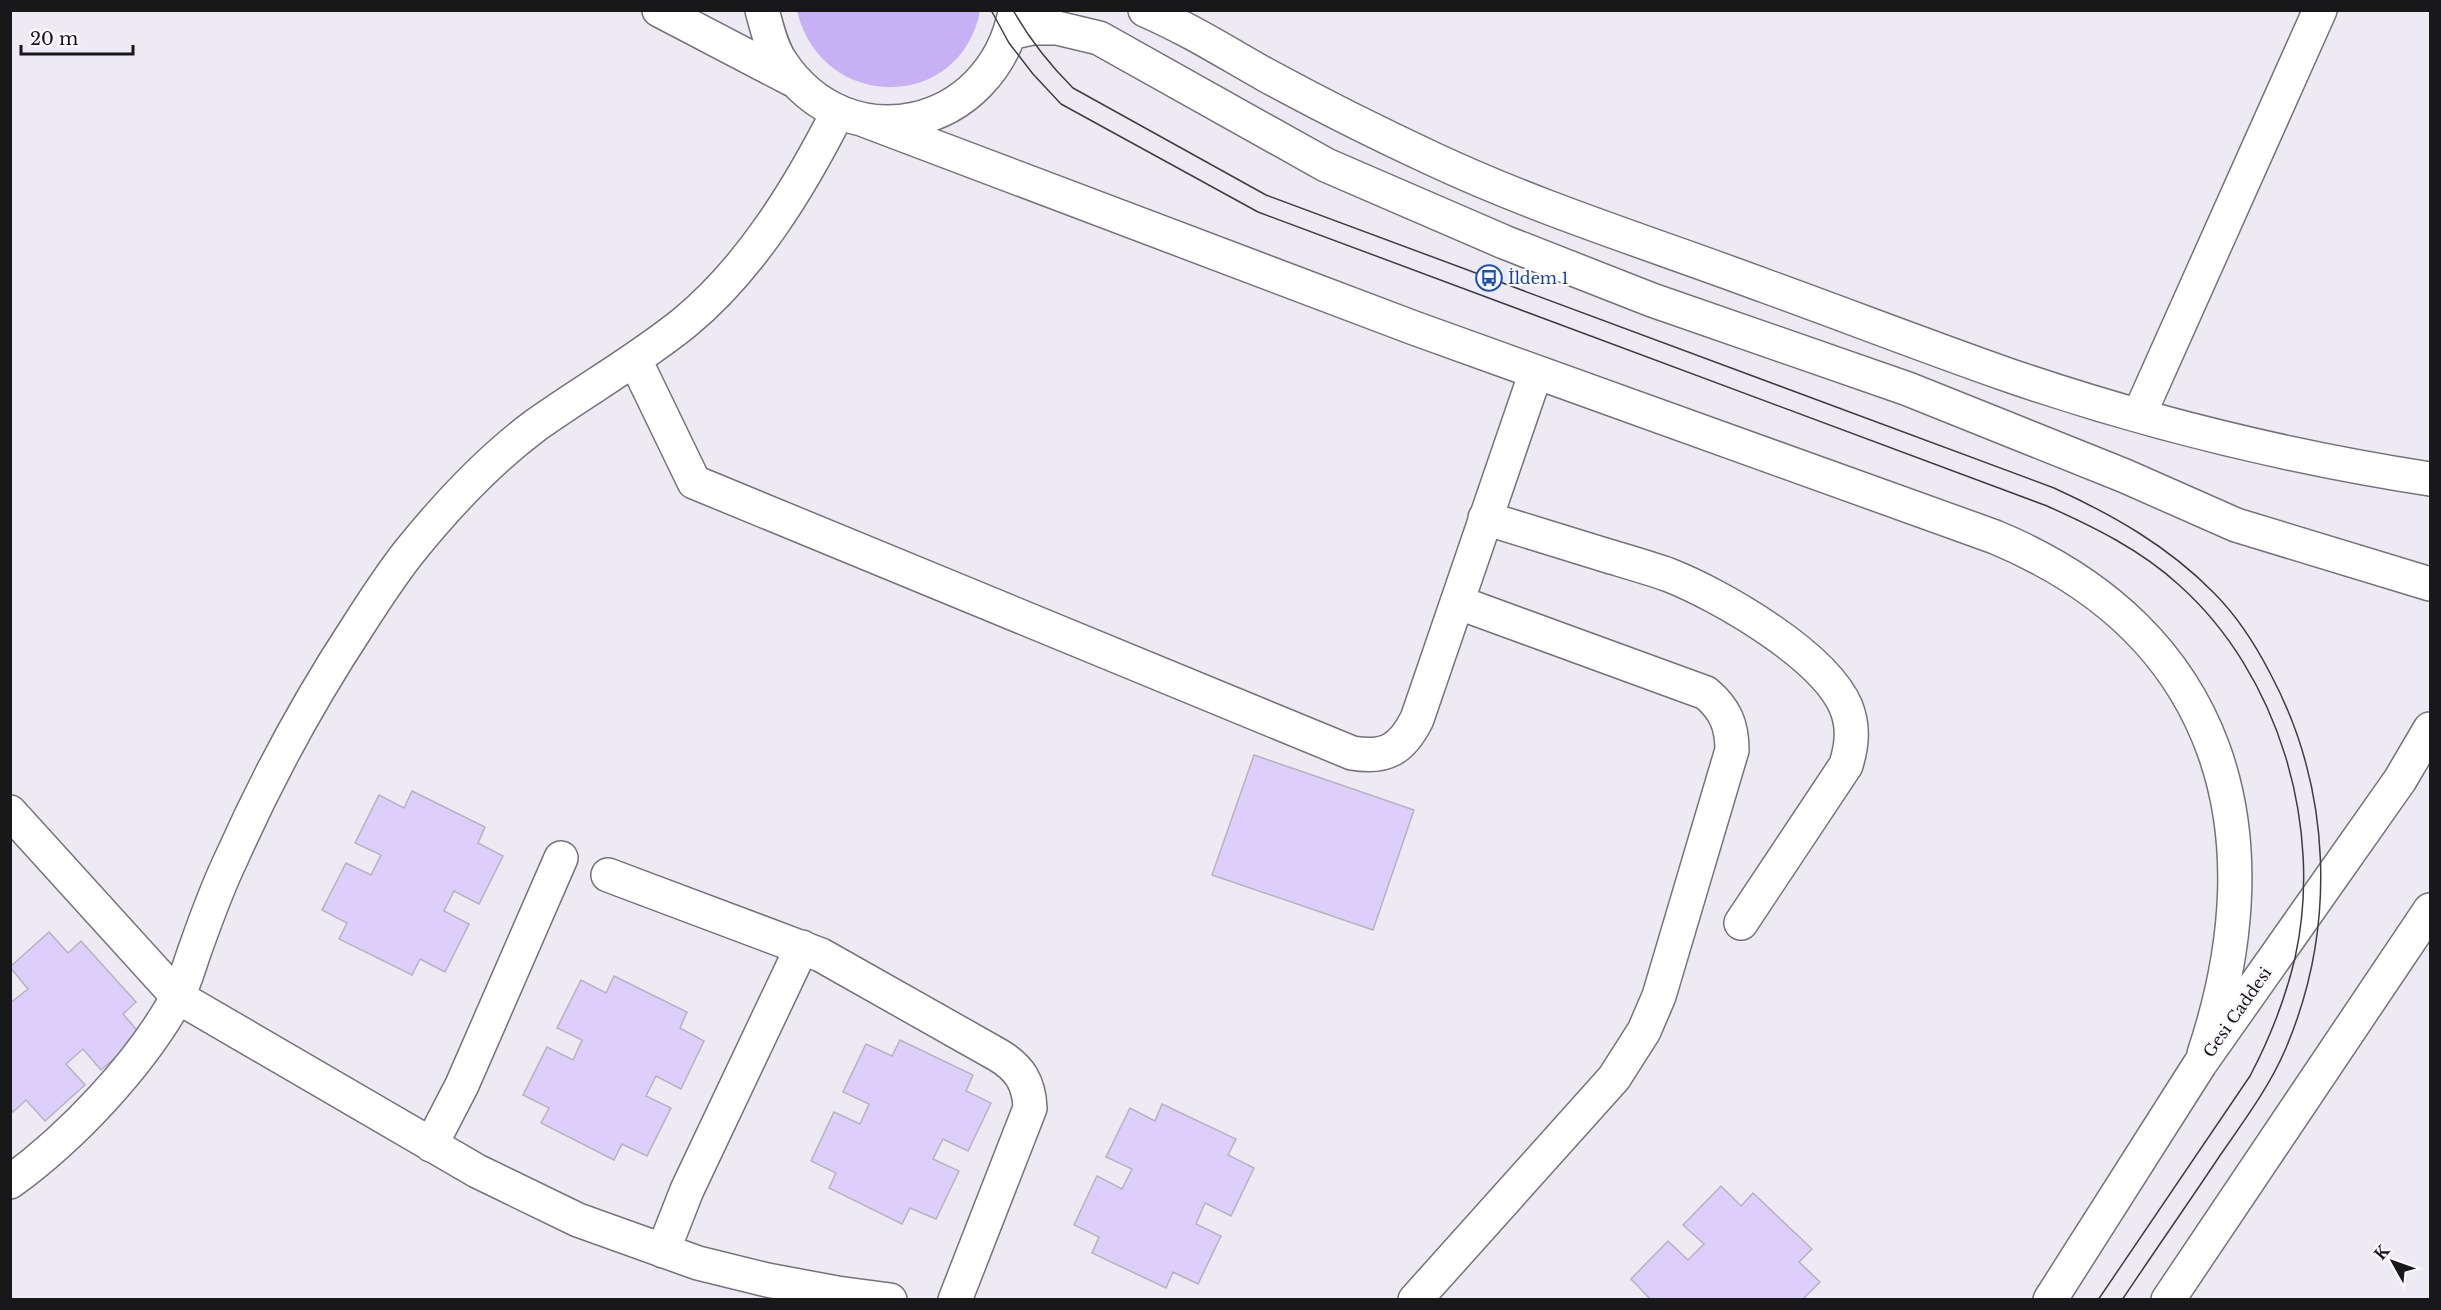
<svg xmlns="http://www.w3.org/2000/svg" width="2441" height="1310" viewBox="0 0 2441 1310" font-family="'Libre Baskerville',serif">
<rect width="100%" height="100%" fill="#edeaf4"/>
<path fill="#c7b1f4" d="M797 11V10L980 11C960 113 821 112 797 11Z"/>
<path fill="#dccffb" stroke="#b6b3bd" stroke-width="1.5" d="M1254 755 1414 810 1373 930 1212 875Z
M412 791 485 827 478 843 503 856 479 904 454 891 444 911 469 924 445 972 420 959 412 975 339 939 347 923 322 910 346 863 371 875 381 855 355 843 379 795 404 808Z
M49 932 68 953 81 941 136 1002 123 1014 141 1035 101 1070 83 1049 66 1064 85 1085 45 1121 26 1100 13 1112 10 1109V1003L28 989 10 967Z
M614 976 687 1012 680 1028 704 1041 681 1089 656 1076 646 1096 671 1108 647 1156 622 1144 614 1160 541 1123 549 1108 523 1095 547 1047 573 1060 582 1040 557 1028 581 980 606 993Z
M900 1040 973 1075 966 1091 991 1103 968 1151 943 1139 933 1159 959 1171 936 1219 910 1208 902 1224 829 1188 836 1173 811 1161 834 1112 860 1124 869 1104 843 1092 866 1044 892 1056Z
M1162 1104 1236 1139 1228 1155 1254 1168 1231 1216 1205 1203 1196 1224 1221 1236 1198 1284 1173 1272 1166 1288 1092 1253 1099 1237 1074 1225 1097 1176 1122 1189 1132 1169 1106 1157 1130 1108 1155 1121Z
M1721 1186 1741 1206 1753 1193 1812 1249 1799 1262 1820 1282 1802 1300H1651L1631 1279 1668 1241 1688 1260 1704 1244 1683 1225Z"/>
<g fill="none" stroke-linecap="round" stroke-linejoin="round">
<g stroke="#75727c" stroke-width="36">
<path id="minor" d="M659 10 793 80
M762 10C767 28 771 47 781 62 848 163 992 130 1015 12
M1145 10C1189 29 1225 52 1266 75 1321 105 1377 133 1433 159 1542 210 1656 245 1768 287 1848 316 1928 347 2008 375 2145 422 2288 457 2430 479
M1010 33 1033 28H1057L1099 38 1326 165 1504 242 1652 300 1908 389 2125 476 2236 525 2430 584
M864 120 1414 328 1995 537C2223 632 2278 831 2204 1054
M635 360 694 482 1352 753C1386 759 1402 749 1417 719L1536 372
M2139 415 2320 10
M1485 518C1526 531 1567 543 1608 556 1628 562 1649 568 1669 575 1720 595 1824 655 1846 707 1854 727 1852 745 1846 765L1741 923
M10 812 178 997 477 1171 578 1220 698 1263 767 1280 837 1293 890 1300
M608 875 821 955 998 1055C1020 1068 1029 1083 1030 1108L955 1300
M431 1145 462 1085 561 858
M10 1182C72 1137 140 1065 177 998 185 983 190 963 196 947 207 916 218 886 232 857 268 776 310 699 358 626 374 601 390 576 409 552 446 506 489 460 536 425 585 390 637 361 684 323 751 268 800 187 838 112
M663 1251 687 1190 802 947
M1415 1300 1614 1078 1644 1031 1659 996 1732 750C1732 725 1725 709 1706 693L1457 602"/>
</g>
<g stroke="#75727c" stroke-width="36">
<path id="major" d="M2050 1300 2200 1064 2400 780 2430 729
M2168 1300 2430 910"/>
</g>
<use href="#minor" stroke="#fff" stroke-width="33"/>
<use href="#major" stroke="#fff" stroke-width="33"/>
<path stroke="#3e3d41" stroke-width="1.5" d="M991 10 1009 43 1033 74 1061 104 1258 212 2047 506C2094 527 2141 550 2179 585 2279 674 2324 828 2295 958 2285 1000 2270 1038 2250 1076L2098 1300
M1013 10C1030 40 1049 64 1073 88L1266 195 2054 488C2113 515 2168 546 2214 593 2237 616 2255 644 2270 673 2332 789 2337 927 2286 1048 2269 1088 2243 1122 2219 1157 2187 1205 2154 1252 2122 1300"/>
</g>
<defs>
<g id="bus-ring" transform="scale(1.35)"><circle r="9.5" fill="#faf8fe" stroke="#1a4fb4" stroke-width="1.5"/><path d="M-5-6H5V4H4V6H2V4H-2V6H-4V4H-5ZM-3.5-4V0h7V-4ZM-3.5 1.2v1.5H-2V1.2ZM2 1.2v1.5H3.5V1.2Z" fill="#1a4fb4"/></g>
</defs>
<g fill-rule="evenodd">
<use href="#bus-ring" x="1489" y="278"/>
</g>
<g text-anchor="middle" dominant-baseline="central" stroke-width="4.5" stroke-linejoin="round" paint-order="stroke">
<g font-size="16" fill="#164399" stroke="#faf8fe" text-anchor="start">
<text x="1508" y="278">İldem 1</text>
</g>
<g font-size="16" fill="#18171a" stroke="#faf8fe">
<text transform="translate(2237 1012) rotate(-55)">Gesi Caddesi</text>
</g>
</g>
<rect width="2441" height="1310" fill="none" stroke="#18171a" stroke-width="24"/>
<g transform="translate(2393 1262) rotate(310)" stroke="#faf8fe" stroke-width="4.5" paint-order="stroke">
<path d="M0-4.5L10 22L0 15L-10 22Z" fill="#18171a"/>
<text y="-9" font-size="16" font-weight="bold" text-anchor="middle" fill="#18171a">K</text>
</g>
<path d="M21 45v9h112v-9" fill="none" stroke="#18171a" stroke-width="3"/>
<text x="30" y="45" font-size="18" fill="#18171a" stroke="#faf8fe" stroke-width="4.5" paint-order="stroke">20 m</text>
</svg>
